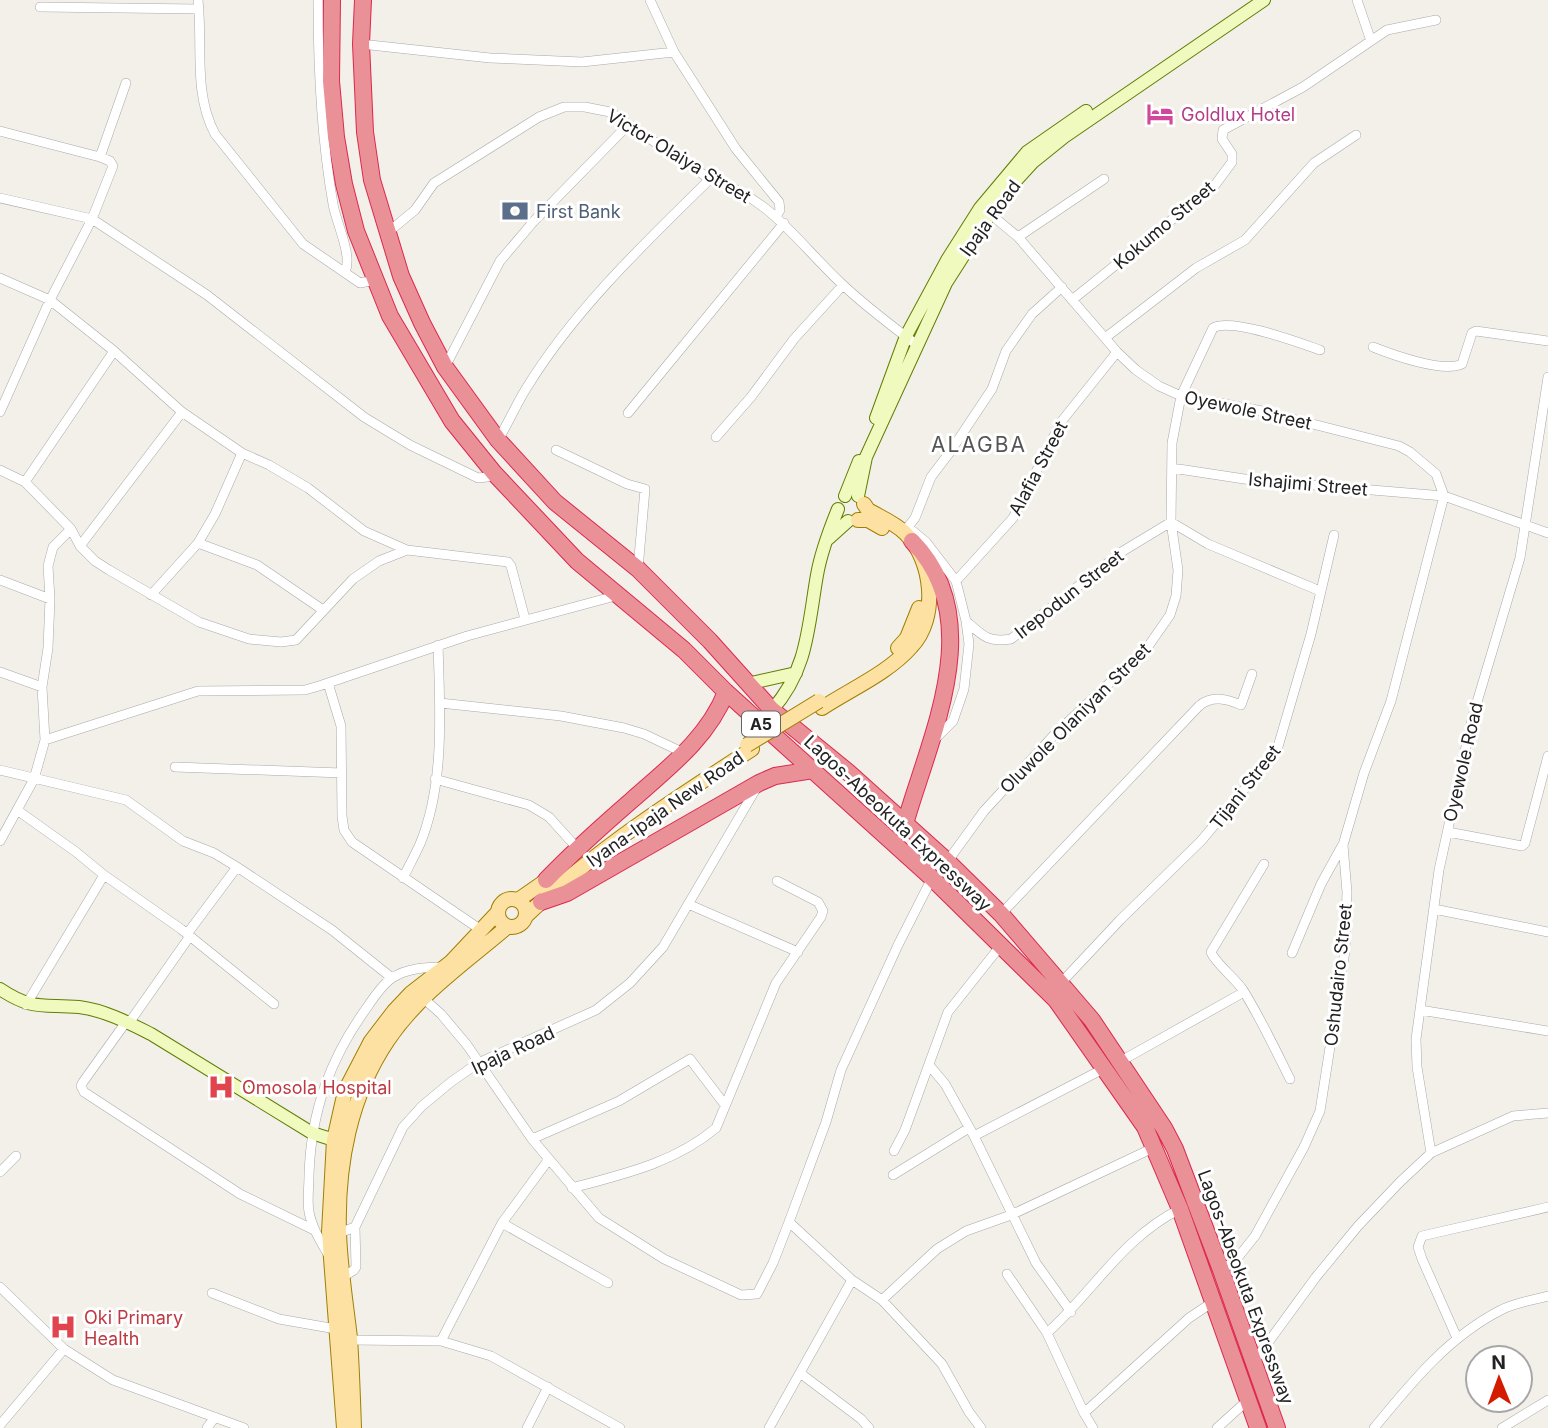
<svg xmlns="http://www.w3.org/2000/svg" width="1548" height="1428" viewBox="0 0 1548 1428" font-family="Inter,sans-serif">
<rect width="100%" height="100%" fill="#f2f0e9"/>
<g fill="none" stroke-linecap="round" stroke-linejoin="round">
<g stroke="#a9a9a9" stroke-width="10">
<path id="street" d="M198 0C203 45 193 93 215 134L303 244 360 283 375 280
M318 0C318 69 321 136 333 204 336 223 353 255 345 272
M650 0 674 52 736 149 779 202 780 210 777 215
M1357 0 1371 41
M40 7 199 9
M361 44 490 58 582 62 674 52
M0 131 100 157 110 161 113 166 92 219 50 300 0 412
M100 157 126 83
M0 198 92 219 207 295 364 417 410 445 478 478 487 477 494 473
M989 213 1018 237 1117 352 1136 370 1159 386 1181 396 1262 411 1399 446 1410 452 1436 474 1444 496 1548 533
M386 234 415 210 434 183 539 117 564 107H585L610 112 710 179C771 198 798 243 842 284 865 306 892 326 917 345
M1018 237 1104 179
M0 278 50 300 114 351 182 412 242 453 269 465 308 488 364 531 407 550
M1072 300 1215 185 1232 162V154L1222 139 1223 130 1303 87 1387 30 1436 20
M1105 338 1196 268 1245 240 1314 163 1356 135
M1373 347C1393 355 1443 373 1462 364L1472 333 1476 331 1548 341
M445 367 500 261 534 221 628 125
M628 413 784 223
M716 437 751 397 794 339 843 285
M498 440C509 422 517 402 529 384 577 307 646 242 710 179
M556 450 627 484 645 489 638 569
M1172 468 1251 480 1444 496 1391 701 1364 773 1343 845 1347 892 1345 951 1320 1111 1304 1147 1255 1236 1235 1261 1221 1270
M0 470 25 482 71 529 80 546 95 561 109 570 199 622 249 639 281 642 296 640 353 579 379 561 407 550 508 562 511 566 525 619
M25 482 114 351
M908 527 926 542 956 581 966 621 969 644 964 689 953 721 934 740
M904 532 915 518 931 477 950 452 992 389 1006 351 1032 314 1062 287
M198 543 257 565 323 610
M80 546 182 412
M0 580 50 599
M956 581 1013 518 1061 422 1117 352
M151 595 198 543 215 514 242 453
M966 621C983 636 988 643 1011 639L1123 551 1171 522 1208 544 1320 591
M0 672 42 687
M328 683 341 726 342 816 344 830 352 842 481 930
M440 703 561 716 624 728 644 734 684 753
M45 740 42 687 48 648 50 599 48 566 53 547 71 529
M175 767 342 773
M0 770 126 800 183 841 214 853 237 867 332 930 392 978
M435 779 529 805 549 817 577 848
M17 810 76 852 104 875 181 929 274 1004
M1448 832 1522 846 1525 843 1548 756
M0 841 34 779 45 740 198 691 305 690 319 686 467 636 619 595
M947 862 984 811 1054 735 1147 648 1170 615 1176 596 1178 570 1171 522 1172 443 1181 396 1213 328C1231 317 1300 343 1320 350
M1264 864 1211 952C1215 963 1235 978 1243 990 1261 1019 1275 1049 1290 1079
M403 878C409 866 415 855 420 844 445 784 440 709 438 645
M688 904 798 952
M1434 909 1548 932
M1001 914 1199 706C1212 695 1227 699 1241 705L1252 674
M187 934 237 867
M1292 953 1321 884 1342 846
M1060 984 1120 920 1201 841 1277 750 1311 634 1334 535
M423 998 441 1014 467 1045 532 1139 599 1218 664 1259 741 1295 757 1294 773 1263 789 1222 826 1122 841 1070 898 945 932 878
M26 1005 104 875
M1420 1010 1548 1031
M126 1022 83 1082 81 1086 84 1092 240 1194 314 1230
M129 1023 190 936
M1121 1061 1244 992
M929 1065 945 1084 974 1136 1036 1263 1071 1312
M974 1136 1105 1068
M532 1139 619 1101 690 1059 725 1105
M894 1151 905 1130 948 1012 1002 944
M1431 1153 1417 1067 1416 1039 1439 870 1472 719 1520 558 1548 377
M0 1172 16 1156
M893 1175 969 1128
M572 1188C624 1174 674 1163 716 1128L776 983 821 917 823 911 818 902 777 881
M789 1222 852 1280 882 1300 942 1364 969 1412 981 1428
M502 1223 608 1283
M339 1233 355 1227 403 1127 422 1106 451 1082 478 1063 596 1010 630 983 663 947 757 787
M329 1256C321 1242 312 1228 309 1212 307 1201 309 1187 309 1175 311 1111 330 1058 368 1006 374 997 383 984 392 978 407 968 427 967 444 967
M1007 1274 1047 1333 1084 1413 1093 1428
M343 1277 354 1270 356 1267 355 1227
M0 1287 64 1349 113 1380 244 1428
M212 1293 279 1319 336 1329
M882 1300 937 1249 966 1231 1011 1215 1153 1148
M1047 1333C1093 1292 1122 1238 1180 1209
M1457 1338 1422 1259 1418 1247 1422 1236 1548 1207
M350 1340 441 1341 491 1356 620 1428
M441 1341 502 1223 549 1159
M1253 1363 1316 1277 1358 1226 1400 1182 1431 1153 1513 1116 1548 1113
M800 1373 861 1419 869 1428
M1084 1413 1189 1318 1213 1302
M0 1425 64 1349
M207 1428 215 1417
M527 1428 548 1387
M769 1428 852 1280
M1217 1428 1249 1399
M1374 1428C1411 1383 1448 1337 1501 1310 1514 1303 1533 1300 1548 1296
M1502 1428 1548 1400"/>
</g>
<g stroke="#617d04" stroke-width="14">
<path id="secondary" d="M876 418 906 336 947 260 980 208 1027 152 1086 111
M845 496 859 461
M858 496 866 457 946 283 1001 197 1033 162 1064 137 1264 0
M828 539 848 521
M747 684 796 673
M772 710C808 670 808 626 817 575 821 552 829 531 838 509
M0 989C33 1011 43 1004 79 1007 104 1010 129 1023 151 1034L312 1133 334 1140"/>
</g>
<g stroke="#a07f00" stroke-width="16">
<path id="primary" d="M858 520H868L882 528
M898 648 907 638 919 608
M822 708C851 689 888 673 911 647 939 618 933 560 905 533 895 523 880 517 868 510L864 504
M498 913a14 14 0 1 1 28 0a14 14 0 1 1-28 0Z
M518 900 554 875
M526 916C594 851 673 800 752 749
M344 1428 329 1232 334 1140 345 1091 371 1041 394 1011 411 993 451 962 498 912
M354 1428C353 1398 352 1368 350 1338 346 1303 340 1267 339 1232 337 1165 350 1096 388 1040 419 994 466 962 507 927"/>
</g>
<g stroke="#dd284f" stroke-width="18">
<path id="highway" d="M332 0 331 81 336 137 344 184 356 231 390 316 452 421 494 473 577 561 684 650 726 692 932 878 1056 1000 1145 1127 1180 1209 1258 1428
M363 0 361 44 365 132 372 180 401 276 422 323 445 367 498 440 555 502 638 569 710 641 772 710 848 772 948 862 1001 914 1092 1020 1164 1128 1175 1149 1221 1270 1277 1428
M905 824C930 736 989 619 912 541
M546 880C573 852 602 826 632 800 668 768 708 738 726 692
M541 902 567 893 759 783 775 776 813 770"/>
</g>
<use href="#street" stroke="#fff" stroke-width="9"/>
<use href="#secondary" stroke="#f0fabe" stroke-width="12"/>
<use href="#primary" stroke="#fde1a3" stroke-width="14"/>
<use href="#highway" stroke="#e99196" stroke-width="16"/>
<g stroke="#a07f00" stroke-width="16" stroke-linecap="butt">
<path id="primary-bridge" d="M747 745 819 701"/>
</g>
<use href="#primary-bridge" stroke="#fde1a3" stroke-width="14"/>
</g>
<defs>
<g id="hotel-bare" transform="scale(2.1)"><path d="M-6-4.5h1.5V1H6V5H4.5V3h-9V5H-6ZM-4 0a1.8 1.8 0 1 1 3.6 0ZM.5 0V-2.5h3Q6-2.5 6 0Z" fill="#d1479c" stroke="#fff" stroke-width="2.5" paint-order="stroke"/></g>
<g id="bank-bare" transform="scale(2.1)"><path d="M-6-4H6V4H-6ZM0-2.3a2.3 2.3 0 1 0 0 4.6a2.3 2.3 0 1 0 0-4.6Z" fill="#5c6f8a" stroke="#fff" stroke-width="2.5" paint-order="stroke"/></g>
<g id="hospital-bare" transform="scale(2.1)"><path d="M-5-5h3v3.5h4V-5h3V5h-3V1.5h-4V5h-3Z" fill="#e0444e" stroke="#fff" stroke-width="2.5" paint-order="stroke"/></g>
</defs>
<g fill-rule="evenodd">
<use href="#hotel-bare" x="1160" y="114"/>
<use href="#bank-bare" x="515" y="211"/>
<use href="#hospital-bare" x="221" y="1087"/>
<use href="#hospital-bare" x="63" y="1327"/>
</g>
<g text-anchor="middle" dominant-baseline="central" stroke-width="6" stroke-linejoin="round" paint-order="stroke">
<rect fill="#fff" stroke="#646464" stroke-width="2" x="742" y="711.5" width="38" height="25" rx="5"/>
<g font-size="16" font-weight="bold" fill="#222">
<text x="761" y="724">A5</text>
</g>
<g font-size="18" fill="#b23c85" stroke="#fff" text-anchor="start">
<text x="1181" y="114">Goldlux Hotel</text>
</g>
<g font-size="18" fill="#222" stroke="#fff">
<text transform="translate(679 156) rotate(31)">Victor Olaiya Street</text>
<text transform="translate(990 218) rotate(-54)">Ipaja Road</text>
<text transform="translate(1164 225) rotate(-40)">Kokumo Street</text>
<text transform="translate(1248 410) rotate(12)">Oyewole Street</text>
<text transform="translate(1038 468) rotate(-62)">Alafia Street</text>
<text transform="translate(1308 484) rotate(5)">Ishajimi Street</text>
<text transform="translate(1069 594) rotate(-38)">Irepodun Street</text>
<text transform="translate(1075 718) rotate(-45)">Oluwole Olaniyan Street</text>
<text transform="translate(1463 762) rotate(-77)">Oyewole Road</text>
<text transform="translate(1245 787) rotate(-52)">Tijani Street</text>
<text transform="translate(665 809) rotate(-35)">Iyana-Ipaja New Road</text>
<text transform="translate(898 823) rotate(43)">Lagos-Abeokuta Expressway</text>
<text transform="translate(1338 975) rotate(-84)">Oshudairo Street</text>
<text transform="translate(513 1050) rotate(-25)">Ipaja Road</text>
<text transform="translate(1246 1287) rotate(70)">Lagos-Abeokuta Expressway</text>
</g>
<g font-size="18" fill="#4e5e75" stroke="#fff" text-anchor="start">
<text x="536" y="211">First Bank</text>
</g>
<g font-size="18" fill="#be3a42" stroke="#fff" text-anchor="start">
<text x="242" y="1087">Omosola Hospital</text>
<text x="84" y="1317">Oki Primary<tspan x="84" dy="21">Health</tspan></text>
</g>
<g font-size="21" letter-spacing="2" fill="#555" stroke="#fff">
<text x="979" y="444">ALAGBA</text>
</g>
</g>
<g transform="translate(1499 1379) rotate(359)"><circle r="33" fill="#ffffff" stroke="#a7a7a7" stroke-width="2"/>
<path d="M0-5L12 26L0 18L-12 26Z" fill="#d41b00"/>
<text y="-10" font-size="19" font-weight="bold" text-anchor="middle" fill="#222222">N</text>
</g>
</svg>
